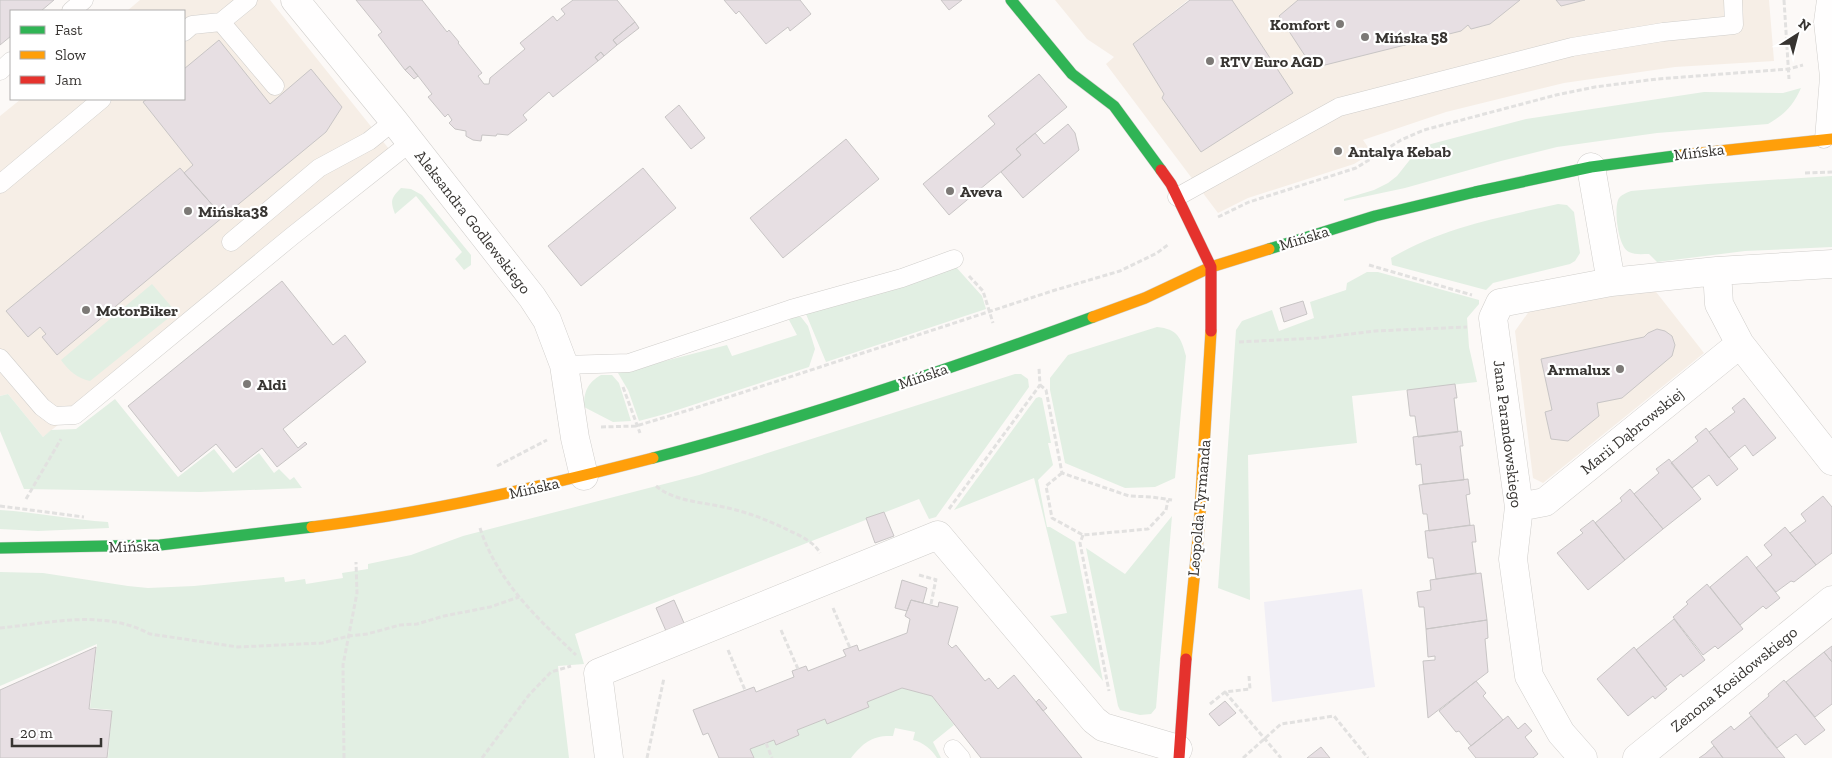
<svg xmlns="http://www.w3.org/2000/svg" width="1832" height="758" viewBox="0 0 1832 758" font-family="'Zilla Slab',serif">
<rect width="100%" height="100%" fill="#fcf9f7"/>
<path fill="#f6eee6" d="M140 0H270L393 154 43 437 8 394 0 396V116L21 99H184V11H127Z
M1055 0H1188L1132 45 1190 0H1769L1774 61 1675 67 1564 83 1446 112 1363 140 1372 153 1354 164 1248 198 1218 213 1106 64 1114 57 1087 39Z
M1653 288 1704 353 1543 483 1533 478 1515 331 1530 310Z"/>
<path fill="#f1eff6" d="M1362 589 1375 687 1272 702 1264 602Z"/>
<path fill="#e2efe3" d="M1801 88C1793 106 1785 114 1768 124L1657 133 1557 147 1501 161 1405 188 1344 201V199L1374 190 1388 183 1397 176 1416 152 1431 144 1526 119 1704 92 1783 93Z
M1832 176V247L1745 251 1657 262 1649 254C1642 254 1635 255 1629 252 1618 247 1614 211 1618 200 1620 195 1626 193 1631 191L1708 184Z
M401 188 411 189 422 195 471 255V265L464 270 455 259 462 252 416 196 395 214C390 201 391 198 401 188Z
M1558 204 1567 205 1574 212 1580 253 1575 261 1570 264 1493 283 1486 290 1392 265 1391 258C1441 228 1501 217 1558 204Z
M956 267 982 296 986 309 826 362 806 314Z
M1367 272H1378L1479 300V304L1467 318 1469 347 1477 382 1352 396 1357 443 1248 455 1250 600 1218 588 1236 330 1242 321 1272 310 1279 331 1314 318 1310 302 1346 290 1347 283Z
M152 284 176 312 90 381C77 378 69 371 61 360Z
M794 317H801L808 326 815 349 809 367 665 414 639 421 628 390 618 373 727 345 732 356 797 335 789 320Z
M1157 327C1178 329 1181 338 1186 356L1175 478 1155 487 1125 488 1065 463 1050 390V378L1068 355Z
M1015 374H1021L1028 379 1029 387 936 517 929 519 919 499 575 634 584 664 558 666 569 758H108L112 710 90 708 97 644 0 686V572L43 573 128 586 148 588 194 586 284 577 285 582 305 579 306 584 343 578 342 573 368 569V564L411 555 463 536 699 475Z
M601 375H612L619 383 631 421 613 422 584 407C584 392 587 383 601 375Z
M8 394 43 437 51 430 76 429 115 399 178 477 214 449 233 473 259 453 274 473 279 469 290 480 294 477 302 488 200 492 24 489 0 431V396Z
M1039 397 1042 398 1051 443H1048L1053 465 1038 480 1047 527H1050L1075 542 1103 681 1050 616 1067 613 1034 478 954 510 1036 398Z
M0 510C36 512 72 520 108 522L109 528 38 531 0 529Z
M1172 516 1156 708 1151 714 1140 715 1120 710 1118 706 1086 548 1125 574Z
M902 688 932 696 954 725 933 742 941 758H937C932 750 923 742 913 740L915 732 895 728 893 736C872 735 863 743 851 758H754L750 749 774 740 776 745 798 735 797 730Z"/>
<path fill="#e7dfe3" stroke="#c8c5c5" d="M0 0H54L41 11H11V36L0 45Z
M356 0H422L447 32 449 30 459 42 458 43 482 73 478 76 484 84H489L490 78 525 49 520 43 553 16 557 21 565 14 561 9 573 0H617L635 22 613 40 617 45 604 56 601 52 595 57 598 61 553 97 549 92 523 115 527 120 508 135 497 134 496 136 482 135 481 141 473 140 466 136V131L455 129 449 123 452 120 448 114 445 117 428 97 432 94 418 76 410 66 405 70 378 35 382 32Z
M724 0H800L811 14 790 31 788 27 766 44 739 11 736 14Z
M941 0H962L949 10Z
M1190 0H1232L1293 93 1201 152 1162 98 1164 94 1133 44Z
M1298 0H1520L1490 24 1471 29 1468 25 1461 31 1313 68 1279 16Z
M1556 0H1585L1561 6Z
M635 22 639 28 617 45 613 40Z
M219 40 270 104 311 69 342 107 326 132 223 217 184 173 193 165 143 102 147 99H184V69Z
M601 52 604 56 598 61 595 57Z
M410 66 418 76 414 79 405 70Z
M1039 74 1067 107 1016 149 1021 155 949 215 923 184 995 124 988 116Z
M679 105 705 138 691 149 665 117Z
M1068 124 1075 133 1079 150 1023 198 1001 172 1021 155 1016 149 1035 133 1044 144Z
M846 139 879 179 783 258 750 218Z
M180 168 223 217 57 355 42 337 46 334 40 327 28 337 6 311Z
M643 168 676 208 581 286 548 246Z
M282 281 333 345 345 335 366 362 283 429 298 448 305 442 307 444 277 467 262 448 236 468 216 444 181 472 128 406Z
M1303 301 1307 314 1284 322 1280 308Z
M1657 329 1665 331 1672 336 1675 345 1672 356 1622 398 1597 403 1599 416 1568 441 1551 439 1545 412 1552 410 1541 359 1644 337 1648 333Z
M1455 384 1457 398H1454L1458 432 1418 437 1415 416H1410L1407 390Z
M1744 398 1776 438 1753 456 1745 445 1729 458 1709 432 1735 412 1732 408Z
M1706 428 1738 469 1717 486 1709 475 1692 488 1671 463 1698 441 1695 437Z
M1461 431 1463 446H1460L1464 480 1423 484 1421 464 1416 465 1413 437Z
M1669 459 1701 499 1663 529 1634 494 1659 473 1656 469Z
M1468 479 1470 494 1466 495 1470 525 1429 531 1427 514H1423L1419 485Z
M1630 489 1663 529 1625 560 1595 523 1622 501 1620 498Z
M1823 496 1832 507V553L1816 565 1790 533 1806 521 1801 514Z
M884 512 894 536 875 543 866 518Z
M1593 520 1625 560 1588 590 1557 553 1583 533 1580 530Z
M1474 525 1476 542H1472L1476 573 1436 579 1433 558H1428L1425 531Z
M1785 527 1816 565 1794 582 1791 581 1776 592 1756 568 1772 555 1764 545Z
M1747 556 1780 598 1766 609 1763 606 1740 625 1710 587Z
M1481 573 1487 620 1426 629 1424 607H1419L1417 592 1431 590 1430 580Z
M902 580 927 588 923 603 911 600 907 611 895 608Z
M1707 584 1743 629 1719 648 1718 649 1715 646 1703 655 1673 617 1688 604 1686 602Z
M674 600 684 623 666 631 656 608Z
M911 600 938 607 939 602 958 607 948 644 952 648 956 645 985 681 989 678 998 689 1014 675 1082 758H981L932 696 902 688 867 702 869 707 827 724 825 719 797 730 799 735 776 745 774 740 750 749 754 758H719L708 733 703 735 693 710 754 687 756 692 794 677 792 671 806 666 808 671 846 656 843 650 857 645 859 651 907 633 910 619 905 616Z
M1674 619 1705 660 1683 677 1681 674 1665 687 1636 650Z
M1487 620 1488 638 1485 639 1488 672 1428 718 1423 661 1435 660V656L1428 657 1426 629Z
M1832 646V662L1824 652Z
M96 647 89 709 112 711 107 758H0V690Z
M1634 647 1667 689 1655 699 1653 696 1628 716 1597 679Z
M1824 652 1832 662V704L1815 717 1786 682Z
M1784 680 1825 730 1805 745 1796 734 1777 748 1749 713 1769 696 1768 694Z
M1476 681 1486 693 1483 696 1503 720 1471 746 1459 731 1456 732 1439 711Z
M1039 699 1047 708 1043 711 1036 702Z
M1225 701 1236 713 1219 726 1209 714Z
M1508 716 1518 729 1525 723 1532 731 1525 737 1538 754 1533 758H1476L1468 748Z
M1751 716 1768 738 1785 758H1723L1711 742 1731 726 1734 730Z
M1714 746 1723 758H1699L1705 754Z
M1321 747 1330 758H1307Z"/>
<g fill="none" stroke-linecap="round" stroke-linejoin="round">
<g stroke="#d0cecb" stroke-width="19">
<path id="lane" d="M248 0 221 22 275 86
M71 11 84 0
M184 32 192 25 221 22
M0 71 11 61
M1824 139 1829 77 1823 22 1826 0
M0 184 102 99
M1177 197 1339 107 1572 47 1663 32 1734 25 1733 0
M231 242 319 168 369 141 394 121
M0 358 42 407 54 416 75 415 291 237 411 142
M564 365 629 363 791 309 902 278 954 259
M953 749 961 758"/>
</g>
<g stroke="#d0cecb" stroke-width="29">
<path id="street" d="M295 0 394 121 532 297 547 320 564 365 575 438 584 476
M1591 167 1611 282
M1717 271 1719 304 1740 344 1832 461
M1519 507 1545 502 1740 344
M609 758 598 673 938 535 1094 720 1103 727 1178 749
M1583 758 1561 733 1529 676 1513 559 1519 507 1493 318 1500 303 1611 282 1717 271 1832 264
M1637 758 1832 600"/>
</g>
<g stroke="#d0cecb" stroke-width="12">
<path id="fast" d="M1011 0 1072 74 1114 106 1161 170
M1269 249 1375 216 1475 192 1591 167 1682 155
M653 458C802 419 948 370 1093 317
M0 548 160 545 312 527"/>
</g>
<g stroke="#d0cecb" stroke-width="12">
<path id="slow" d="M1682 155 1832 139
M1093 317 1145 298 1211 267 1269 249
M312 527C427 513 540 487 653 458
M1186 659 1199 529 1211 331"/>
</g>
<g stroke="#d0cecb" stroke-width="12">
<path id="jam" d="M1161 170 1171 184 1211 267V331
M1179 758 1186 659"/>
</g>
<path stroke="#e2e1e0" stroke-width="3" stroke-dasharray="5 2.5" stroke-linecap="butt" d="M1784 0 1789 79
M1805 173 1832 172
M1218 217 1249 202 1356 168 1401 140 1424 130 1556 95 1595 87 1657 79 1789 69 1803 65
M1369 265 1472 295
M969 276 983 291 993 323
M1239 342 1318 338 1375 331 1467 327
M1040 385 1046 390 1062 473 1129 496 1152 497 1172 500
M623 387 640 433
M601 427 636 426 689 410 1052 291 1120 271 1157 253 1169 244
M497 466 547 440
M1062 473 1046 486 1052 518 1083 535 1148 529 1166 510 1168 500
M656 486C675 502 704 502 728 508 750 513 770 521 790 531 801 536 814 542 820 553
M26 499 61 439
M0 506 84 517
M949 509 1040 385 1039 368
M480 528C497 581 537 618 576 655
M1083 535 1080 543 1109 691
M919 575 937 580
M931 604 936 579
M833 608 850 648
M0 628C50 623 104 609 150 634L238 647 322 643 349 636 367 634 400 625 417 624 444 616 490 607 519 597
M781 630 798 669
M728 650 745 690
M1225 692 1281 758
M1210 704 1225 692 1250 689 1249 676
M766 743 772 758
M344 758 343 665 357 593 356 562
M482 758 529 695 551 672 571 666
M647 758 664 678
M1243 758 1281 724 1334 716 1368 758"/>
<use href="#lane" stroke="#fffefe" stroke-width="18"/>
<use href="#street" stroke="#fffefe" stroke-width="28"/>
<use href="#fast" stroke="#30b455" stroke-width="11"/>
<use href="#slow" stroke="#ff9f0a" stroke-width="11"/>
<use href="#jam" stroke="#e5322d" stroke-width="11"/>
</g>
<g fill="#7c7976" stroke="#fff" stroke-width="2">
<circle cx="1340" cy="24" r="5"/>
<circle cx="1365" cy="37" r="5"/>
<circle cx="1210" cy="61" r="5"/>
<circle cx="1338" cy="151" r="5"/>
<circle cx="950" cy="191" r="5"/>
<circle cx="188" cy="211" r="5"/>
<circle cx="86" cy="310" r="5"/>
<circle cx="1620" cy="369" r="5"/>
<circle cx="247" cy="384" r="5"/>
</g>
<g text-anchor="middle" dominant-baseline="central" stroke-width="4.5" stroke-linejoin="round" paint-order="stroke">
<g font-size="16" font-weight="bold" fill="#373431" stroke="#fff" text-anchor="start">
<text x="1330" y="24" text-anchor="end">Komfort</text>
<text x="1375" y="37">Mińska 58</text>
<text x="1220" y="61">RTV Euro AGD</text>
<text x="1348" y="151">Antalya Kebab</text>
<text x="960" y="191">Aveva</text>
<text x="198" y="211">Mińska38</text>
<text x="96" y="310">MotorBiker</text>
<text x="1610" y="369" text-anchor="end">Armalux</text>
<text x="257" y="384">Aldi</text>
</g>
<g font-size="16" fill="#373431" stroke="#fff">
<text transform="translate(1699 152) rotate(-7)">Mińska</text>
<text transform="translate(473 222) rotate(52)">Aleksandra Godlewskiego</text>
<text transform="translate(1304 238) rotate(-17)">Mińska</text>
<text transform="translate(923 376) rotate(-19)">Mińska</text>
<text transform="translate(1632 431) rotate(-39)">Marii Dąbrowskiej</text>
<text transform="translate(1508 434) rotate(83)">Jana Parandowskiego</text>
<text transform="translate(534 488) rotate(-13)">Mińska</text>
<text transform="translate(1199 508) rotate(-85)">Leopolda Tyrmanda</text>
<text transform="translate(134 546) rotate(-2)">Mińska</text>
<text transform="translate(1734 679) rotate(-39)">Zenona Kosidowskiego</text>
</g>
</g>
<rect x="10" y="10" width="175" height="90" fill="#ffffff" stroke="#afaead"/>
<rect x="20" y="26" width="25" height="8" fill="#30b455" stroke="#afaead"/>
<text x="55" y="35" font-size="15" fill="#373431">Fast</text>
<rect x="20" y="51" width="25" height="8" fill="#ff9f0a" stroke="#afaead"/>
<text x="55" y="60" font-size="15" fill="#373431">Slow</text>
<rect x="20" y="76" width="25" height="8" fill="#e5322d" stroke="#afaead"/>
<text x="55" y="85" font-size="15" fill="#373431">Jam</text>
<g transform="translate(1797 35) rotate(36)" stroke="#ffffff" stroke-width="4" paint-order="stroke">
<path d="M0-4L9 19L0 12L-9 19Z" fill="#373431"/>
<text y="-8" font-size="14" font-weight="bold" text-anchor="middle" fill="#373431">N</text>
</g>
<path d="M12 738v8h89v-8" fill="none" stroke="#373431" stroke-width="2.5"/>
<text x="20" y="738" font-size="15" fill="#373431" stroke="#ffffff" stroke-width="4" paint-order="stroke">20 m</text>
</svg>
